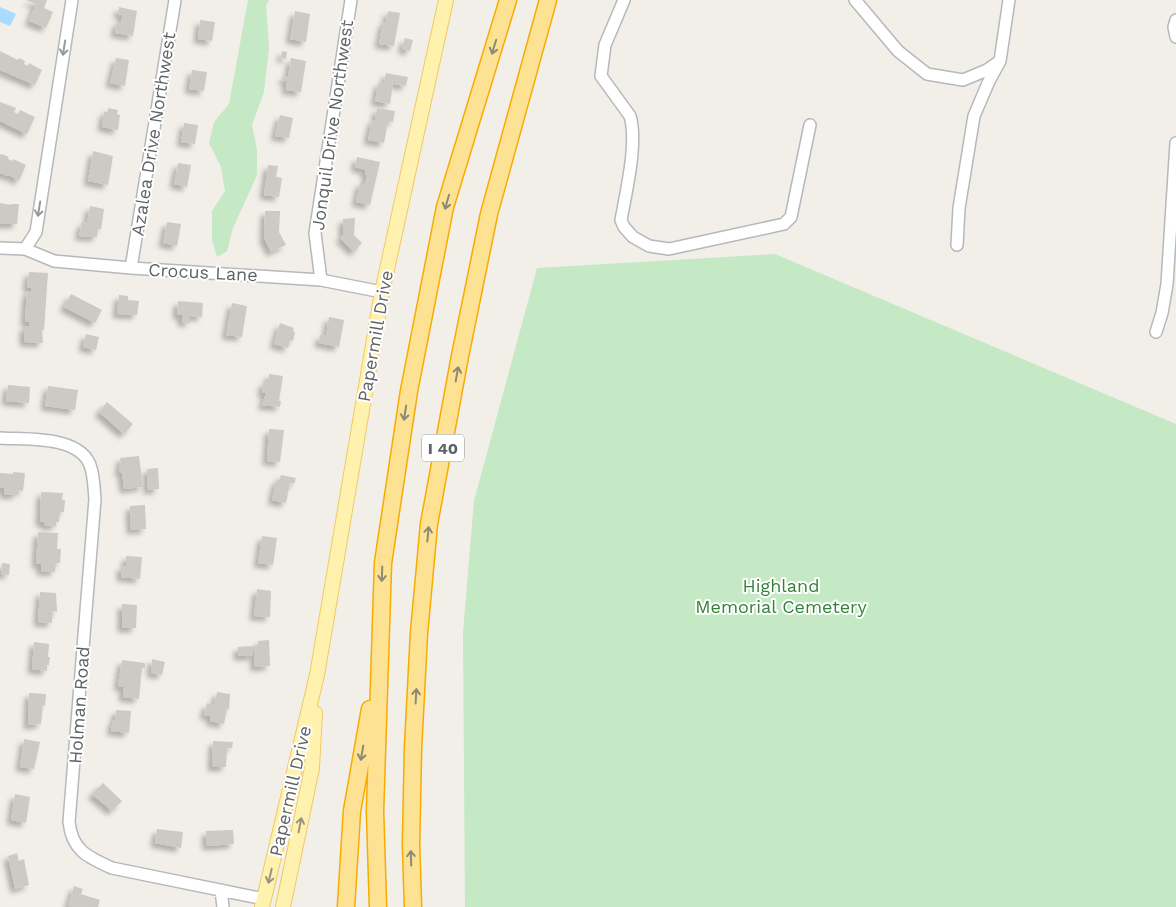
<svg xmlns="http://www.w3.org/2000/svg" width="1176" height="907" viewBox="0 0 1176 907" font-family="'Work Sans',sans-serif">
<defs>
<filter id="shadow"><feDropShadow dx="-4.5" dy="4.5" stdDeviation="2.5" flood-color="#0004"/></filter>
</defs>
<rect width="100%" height="100%" fill="#f1efe8"/>
<path fill="#c5e8c5" d="M248 0H269L266 6 269 48 264 92 252 125 257 149V175L233 228 227 251 217 257 212 240V211L225 191 221 167 209 143 214 122 229 104Z
M775 254 1176 424V907H465L463 633 474 501 537 268Z"/>
<path fill="#aadaff" d="M0 7 16 14 10 26 0 22Z"/>
<path fill="#cccac5" filter="url(#shadow)" d="M26 0H47L44 8 53 12 46 28 29 21 36 4Z
M119 7 137 11 133 36 115 33 117 22H121L123 15 118 14Z
M295 11 310 14 306 42 290 39Z
M388 11 400 13 394 46 379 44 383 22H386Z
M200 20 215 22 212 41 198 39Z
M405 38 413 40 410 51 402 49Z
M0 51 18 60 19 58 25 61 24 64 28 66 29 63 42 70 35 85 0 70Z
M282 51 287 52 286 59 281 58Z
M116 58 129 60 125 86 110 83Z
M291 58 306 61 301 92 286 90 287 81 283 80V76L288 77Z
M192 70 207 72 204 91 189 89Z
M386 73 408 77 406 86 393 84 390 104 375 101 379 82 384 83Z
M0 102 16 108 14 112 18 114 20 110 35 117 27 134 0 121Z
M108 108 118 110 117 114 120 115 118 130 102 127 104 112H108Z
M377 108 395 111 393 122 388 121 384 143 368 140 372 120 375 121Z
M280 115 293 118 289 138 275 136Z
M184 123 198 125 195 144 181 142Z
M93 151 113 156 108 185 88 181Z
M2 154 9 157 8 159 12 161 13 159 26 165 19 181 9 175 8 176 0 173V155Z
M357 157 380 162 370 205 356 202 360 183H365L367 175 365 174 366 170 355 167Z
M178 163 191 165 187 187 174 184Z
M268 165 278 166 276 177 282 178 279 197 264 195Z
M0 203 11 205V204H19L17 224H0Z
M90 206 104 209 101 229H98L97 237 79 236 82 222 87 223Z
M265 211H280L279 232 286 245 271 252 264 238Z
M355 218 354 235 362 243 354 252 340 238 343 235V219Z
M167 222 181 224 177 246 163 243Z
M29 272 48 273 44 330H42L43 343 24 342V326L29 327V322H25L27 291 31 292V288L27 287Z
M71 294 102 310 95 323 64 307Z
M119 295 128 296V300L139 301 137 315 117 314Z
M178 301 203 303 202 317 190 316V323L182 322V315H177Z
M232 303 247 306 242 337 226 335Z
M329 317 344 320 339 347 319 343 320 335 326 336Z
M280 323 294 328 293 331 295 332 293 341 290 340 288 348 274 344Z
M86 334 99 337 96 350 83 347Z
M269 374 283 376 279 401H281L280 407 262 405 266 393H262L263 382 268 383Z
M8 385 30 387 29 403 6 401Z
M48 386 78 390 75 410 45 406Z
M107 402 133 424 124 434 99 412Z
M269 429 284 430 280 462 267 461Z
M139 456 143 487 124 489 122 472 120 473 119 465H121L120 458Z
M158 468 159 489 148 490 147 469Z
M13 472 25 473 23 491 17 490V495L4 494V488L0 487V473L13 474Z
M281 475 296 478 294 484 290 483 286 503 272 500 276 481H279Z
M41 492 63 493 62 500H65L64 512H60L59 522H56V526L44 525 45 522H40Z
M145 505 146 529 131 530 130 506Z
M38 532 58 533 57 549H61L60 563H56L55 572 41 571V564H36Z
M262 536 277 538 273 565 258 563Z
M126 556 142 557 140 579 121 577V566L126 567Z
M2 563 10 564 9 575 1 574Z
M257 589 271 591 270 617 254 616Z
M40 592 56 593 57 612 53 611 52 623 38 622Z
M122 604 137 605 136 628H122Z
M269 640 270 666 255 667 254 646H258V641Z
M34 642 49 644 48 657H50L49 665H47V671L32 669Z
M253 646V656H238V647Z
M152 659 165 662 162 675 151 673Z
M122 660 145 663V668H142L139 699 123 697 124 687 118 686Z
M217 692 230 694 229 710 227 709 224 724 210 721 211 716 204 715 207 703 214 705Z
M29 693 46 694 45 706 43 705 41 724 28 725Z
M116 710 131 711 129 733 111 731 113 720H115Z
M24 739 40 742 34 769 20 767Z
M213 741 233 742 232 748H227L226 767H212Z
M103 783 122 801 112 811 92 794Z
M15 794 30 797 26 823 11 820Z
M157 829 183 832 181 848 155 843Z
M233 830 234 844 207 846 206 831Z
M17 853 19 861 24 859 29 885 15 889 8 856Z
M74 886 83 889 81 894 100 900 98 907 68 906Z"/>
<g fill="none" stroke-linecap="round" stroke-linejoin="round">
<g stroke="#b5b8bc" stroke-width="14">
<path id="minor" d="M624 0 605 45 601 76 630 116C638 143 626 192 621 220L624 227 633 237 649 246 669 249 784 224 791 217 810 125
M855 0 898 51 927 74 963 80 987 70 997 63
M1176 20 1174 27 1176 37
M957 245 959 208 974 116 989 81 1000 61 1009 0
M0 248 25 249 54 261 131 268 321 280 382 292
M25 249 36 232 72 0
M131 268 175 0
M321 280 315 233 351 0
M1156 332 1162 313 1167 284 1176 143
M0 438C27 440 82 435 91 468 94 478 94 489 95 499L69 822C72 850 87 857 112 868L264 899
M221 890 223 907"/>
</g>
<g stroke="#f2c960" stroke-width="16">
<path id="major" d="M262 907 317 675 382 292 446 0
M283 907 312 768 315 713"/>
</g>
<g stroke="#f9ab00" stroke-width="19">
<path id="highway" d="M346 907 352 811 370 709
M378 907 375 811 383 563 409 391 445 207 508 0
M413 907 411 844 413 748 419 633 429 524 460 356 489 214 548 0"/>
</g>
<use href="#minor" stroke="#fff" stroke-width="11"/>
<use href="#major" stroke="#fff2af" stroke-width="14"/>
<use href="#highway" stroke="#fde293" stroke-width="16"/>
</g>
<defs><path id="oneway-shaft" d="M-6 0H5M1.5-3L5.5 0L1.5 3" fill="none" stroke-width="1.6" stroke-linecap="round" stroke-linejoin="round" transform="scale(1.25)"/></defs>
<g stroke="#8e8975">
<use href="#oneway-shaft" transform="translate(494 47) rotate(107)"/>
<use href="#oneway-shaft" transform="translate(447 202) rotate(106)"/>
<use href="#oneway-shaft" transform="translate(457 374) rotate(-80)"/>
<use href="#oneway-shaft" transform="translate(405 413) rotate(99)"/>
<use href="#oneway-shaft" transform="translate(428 534) rotate(-85)"/>
<use href="#oneway-shaft" transform="translate(382 574) rotate(92)"/>
<use href="#oneway-shaft" transform="translate(416 696) rotate(-87)"/>
<use href="#oneway-shaft" transform="translate(362 753) rotate(100)"/>
<use href="#oneway-shaft" transform="translate(411 858) rotate(-92)"/>
</g>
<g stroke="#979a9d">
<use href="#oneway-shaft" transform="translate(64 48) rotate(99)"/>
<use href="#oneway-shaft" transform="translate(39 209) rotate(99)"/>
</g>
<g stroke="#979581">
<use href="#oneway-shaft" transform="translate(300 825) rotate(-79)"/>
<use href="#oneway-shaft" transform="translate(270 876) rotate(103)"/>
</g>
<g text-anchor="middle" dominant-baseline="central" stroke-width="4" stroke-linejoin="round" paint-order="stroke">
<rect fill="#fff" stroke="#8f9295" stroke-width="1" x="422" y="434.5" width="42" height="27" rx="4"/>
<g font-size="16" font-weight="bold" fill="#5f6368">
<text x="443" y="448">I 40</text>
</g>
<g font-size="18" fill="#5f6368" stroke="#fff">
<text transform="translate(332 125) rotate(-82)">Jonquil Drive Northwest</text>
<text transform="translate(153 134) rotate(-81)">Azalea Drive Northwest</text>
<text transform="translate(203 272) rotate(3)">Crocus Lane</text>
<text transform="translate(375 336) rotate(-80)">Papermill Drive</text>
<text transform="translate(79 705) rotate(-86)">Holman Road</text>
<text transform="translate(290 791) rotate(-77)">Papermill Drive</text>
</g>
<g font-size="18" fill="#348238" stroke="#fff">
<text x="781" y="585">Highland<tspan x="781" dy="21">Memorial Cemetery</tspan></text>
</g>
</g>
</svg>
